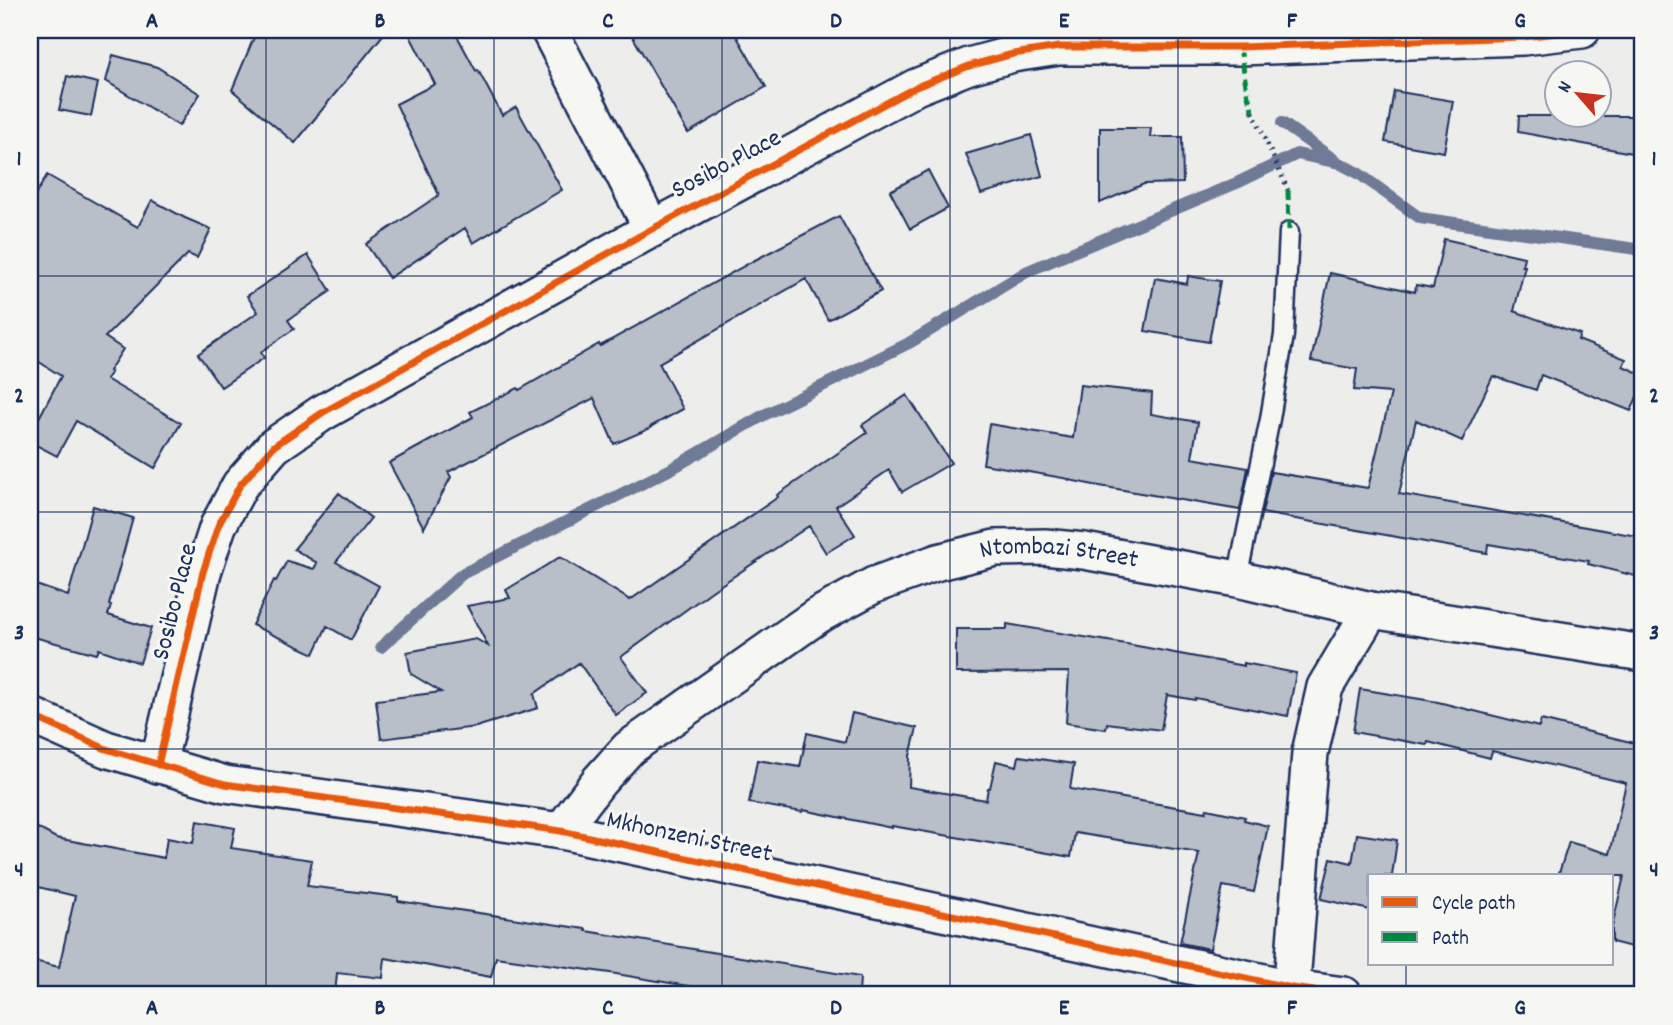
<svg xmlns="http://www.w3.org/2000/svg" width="1673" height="1025" viewBox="0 0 1673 1025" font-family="Dekko,sans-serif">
<rect width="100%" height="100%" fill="#edeeec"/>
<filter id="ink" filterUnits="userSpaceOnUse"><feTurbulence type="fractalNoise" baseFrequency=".0143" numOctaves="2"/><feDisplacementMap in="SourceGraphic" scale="14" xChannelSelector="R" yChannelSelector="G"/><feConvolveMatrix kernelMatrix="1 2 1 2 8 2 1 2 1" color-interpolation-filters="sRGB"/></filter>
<g filter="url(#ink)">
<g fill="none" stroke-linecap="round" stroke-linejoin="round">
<path stroke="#6e7a96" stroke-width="12" d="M1282 123 1333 159
M381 647 462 574 671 469 764 415 909 343 1028 271 1239 182 1297 154 1339 163 1358 173 1420 218 1643 250"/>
</g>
<path fill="#b9bfc8" stroke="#1b2f5e" stroke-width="2" d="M257 30H387L295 143 232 90Z
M407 30H454L476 71 478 70 502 115 516 107 562 190 473 243 465 228 389 278 366 244 439 195 396 104 435 84Z
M629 30H733L766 87 688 133Z
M113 55 157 67 200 94 179 126 106 81Z
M67 76 98 83 91 116 59 110Z
M1394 91 1453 101 1444 152 1385 142Z
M1519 116H1643V155L1518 132Z
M1100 128H1151L1150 137H1182L1183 183 1144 184 1100 203Z
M1031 135 1042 176 981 194 966 154Z
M928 170 948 208 910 229 890 191Z
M47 175 138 227 152 200 185 218 211 229 197 258 188 254 105 337 123 349 109 371 111 372 106 379 181 423 155 468 76 421 57 456 30 442V435L61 376 30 356V204Z
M839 216 881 291 828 320 806 279 659 363 683 409 650 427 651 428 614 444 594 398 448 472 451 477 424 528 389 463 473 417 470 412 518 388 519 390 599 344 600 346 755 260Z
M1444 239 1524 257 1522 266H1525L1514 311 1580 334 1578 340 1626 359 1623 366 1643 375V383L1631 411 1541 375 1536 390 1493 376 1462 441 1416 420 1399 494 1643 537V578L1588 564 1589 561 1488 544 1487 553 1262 513 1271 472 1368 488 1391 393 1354 390 1357 369 1311 361 1330 273 1415 292 1416 285 1433 288Z
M308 255 331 291 288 320 294 329 261 352 264 358 221 387 198 354 258 312 247 296Z
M1188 276 1220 281 1209 342 1145 331 1155 278 1187 284Z
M1080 385 1152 393 1151 414 1198 422 1192 458 1248 468 1240 510 1094 485 1069 480V479L983 464 989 424 1073 438Z
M907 395 951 463 902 492 889 470 836 506 855 535 826 553 809 526 712 591 621 657 647 693 616 715 579 663 534 694 538 708 476 727 381 739 376 700 441 692 411 674 407 652 476 639 488 646 467 606 510 598 506 590 560 557 630 600 778 497 777 495 867 433 862 425Z
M339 493 371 518 336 562 379 586 351 640 327 626 314 654 252 625 274 580 276 581 287 561 314 569 317 563 294 549Z
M93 506 133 518 109 605 111 606 108 615 151 628 140 663 99 649 97 654 30 636V583L68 596Z
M1007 624 1132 645 1244 666V663L1296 673 1288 716 1195 698V700L1167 695 1161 730 1107 723 1106 729 1066 723 1069 672 956 673V629H1007Z
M1360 689 1438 702 1539 727 1541 720 1643 745V950L1612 942V927L1624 876H1558L1569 842 1610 854 1626 783 1492 751 1490 758 1428 742 1427 745 1353 732Z
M852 713 917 728 910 756 909 787 986 800 988 788H990L996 761 1017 766 1019 756 1074 764 1070 789 1206 812 1207 809 1245 817 1244 820 1268 826 1254 892 1223 886 1210 949 1180 943 1199 853 1075 833 1071 857 892 826V828L803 810 802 812 749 803 757 760 800 767 807 733 845 742Z
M197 821 235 828 231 848 312 860 307 886 398 897V901L586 929V931L860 977 859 995H742L610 973 496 957 491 977 385 958 383 978 337 973 335 995H30V960L59 967 75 896 30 885V824L56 838 164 858 167 838 193 843Z
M1357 834 1397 840 1392 876H1370V910L1321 899 1331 858 1352 863Z"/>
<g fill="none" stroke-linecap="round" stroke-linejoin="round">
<g stroke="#1b2f5e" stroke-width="23">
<path id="service" d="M1237 579 1270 419 1284 335 1289 232"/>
</g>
<g stroke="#1b2f5e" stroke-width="40">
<g id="minor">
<path d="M549 30 652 229"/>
<path d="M30 715 106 749 225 784 561 831 1292 988 1344 995"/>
<path d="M158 765 203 572 218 526 240 485 274 446 322 413 652 229 916 87 969 66 1013 54 1059 47H1240L1523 37 1582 30"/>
<path id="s1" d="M561 831 599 781 629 748 817 616 874 585 938 562 995 548 1045 547 1084 551 1237 579 1371 610 1643 653"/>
<path d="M1291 995 1310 753 1325 687 1371 610"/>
</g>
</g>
<path stroke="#1b2f5e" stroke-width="4.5" stroke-dasharray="2 5" stroke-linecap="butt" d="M1253 112 1288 190"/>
<use href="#service" stroke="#f6f6f2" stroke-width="18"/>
<use href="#minor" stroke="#f6f6f2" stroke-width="35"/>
<path stroke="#00873e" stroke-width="5" stroke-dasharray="10 5" stroke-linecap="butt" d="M1240 47 1247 92 1253 112
M1288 190 1289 232"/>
<g stroke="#f6f6f2" stroke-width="11">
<path id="cycleway" d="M30 715 106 749 225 784 561 831 1292 988 1344 995
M158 765 203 572 218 526 240 485 274 446 322 413 652 229 916 87 969 66 1013 54 1059 47H1240L1523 37 1582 30"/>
</g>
<use href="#cycleway" stroke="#e8590c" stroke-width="7"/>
</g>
</g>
<path fill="none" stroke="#1b2f5e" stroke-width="2" stroke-opacity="0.55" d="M266 30V995M494 30V995M722 30V995M950 30V995M1178 30V995M1406 30V876M30 276H1643M30 512H1643M30 749H1643M1406 964V995"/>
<g text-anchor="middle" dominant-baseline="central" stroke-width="6" stroke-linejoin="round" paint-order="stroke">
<g font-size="26" fill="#1b2f5e" stroke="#f6f6f2">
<text transform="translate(727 165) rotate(-28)">Sosibo Place</text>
<text stroke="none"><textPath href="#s1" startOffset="593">Ntombazi Street</textPath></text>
<text transform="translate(176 602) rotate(-76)">Sosibo Place</text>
<text transform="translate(689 838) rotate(12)">Mkhonzeni Street</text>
</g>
</g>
<rect width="1673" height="1025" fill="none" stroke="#f6f6f2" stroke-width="77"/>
<rect x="1368" y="874" width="245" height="91" fill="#f6f6f2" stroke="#9ea6b7" stroke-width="2"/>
<rect x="1382" y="897" width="35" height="10" fill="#e8590c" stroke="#9ea6b7" stroke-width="2"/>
<text x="1432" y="909" font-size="21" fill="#1b2f5e">Cycle path</text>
<rect x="1382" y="932" width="35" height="10" fill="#00873e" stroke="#9ea6b7" stroke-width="2"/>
<text x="1432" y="944" font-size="21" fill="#1b2f5e">Path</text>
<g transform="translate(1578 94) rotate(298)"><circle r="33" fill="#f6f6f2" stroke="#9ea6b7" stroke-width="2"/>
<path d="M0-5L12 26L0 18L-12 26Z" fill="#c8321e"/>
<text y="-10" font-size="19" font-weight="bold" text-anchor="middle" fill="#1b2f5e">N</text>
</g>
<rect x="38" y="38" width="1596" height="948" fill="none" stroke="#1b2f5e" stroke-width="2.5"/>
<g font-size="23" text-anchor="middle" font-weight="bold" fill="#1b2f5e">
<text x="152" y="27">A</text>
<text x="380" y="27">B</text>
<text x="608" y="27">C</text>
<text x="836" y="27">D</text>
<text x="1064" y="27">E</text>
<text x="1292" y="27">F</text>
<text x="1520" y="27">G</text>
<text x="19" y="165">1</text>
<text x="1654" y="165">1</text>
<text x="19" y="402">2</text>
<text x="1654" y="402">2</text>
<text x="19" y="639">3</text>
<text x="1654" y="639">3</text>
<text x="19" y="876">4</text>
<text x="1654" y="876">4</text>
<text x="152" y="1014">A</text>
<text x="380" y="1014">B</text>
<text x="608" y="1014">C</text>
<text x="836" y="1014">D</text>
<text x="1064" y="1014">E</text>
<text x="1292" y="1014">F</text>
<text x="1520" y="1014">G</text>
</g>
</svg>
